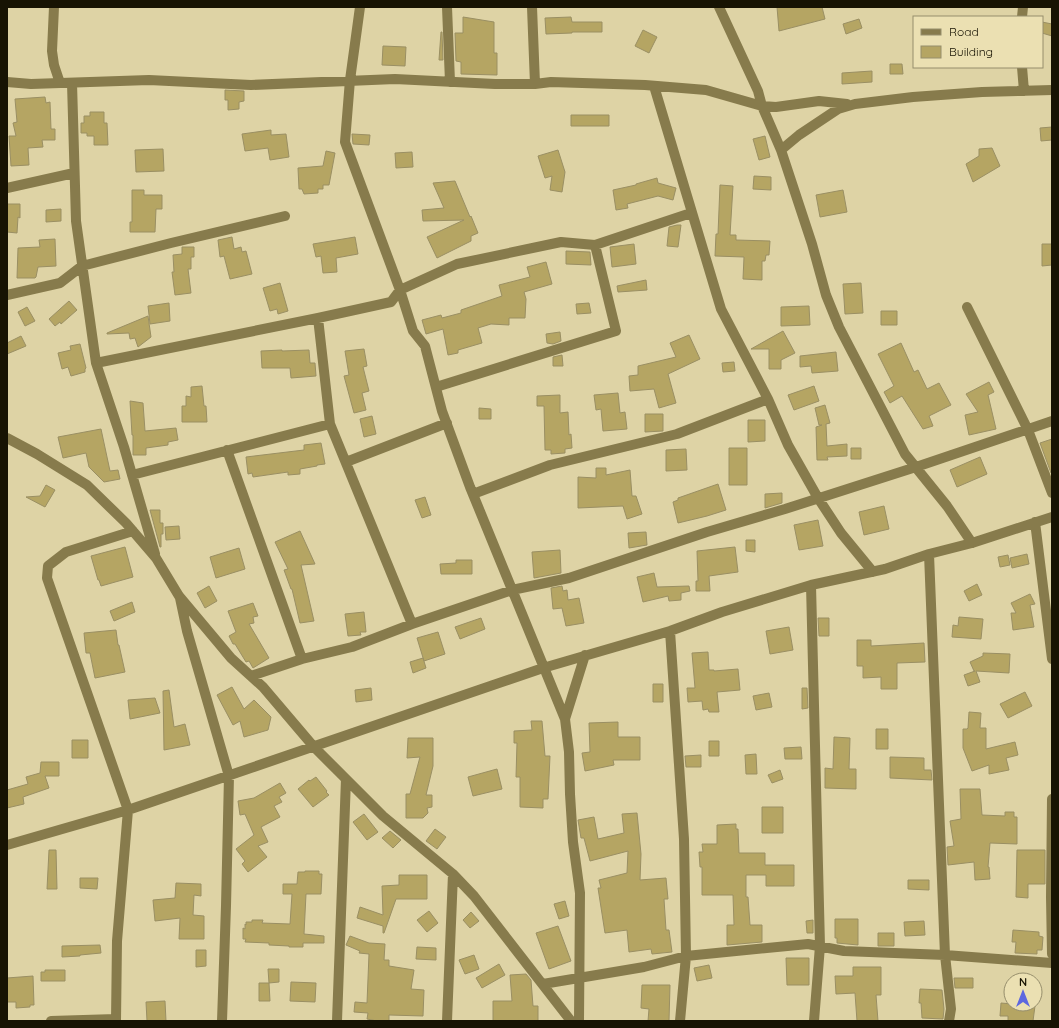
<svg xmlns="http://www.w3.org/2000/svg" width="1059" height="1028" viewBox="0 0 1059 1028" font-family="Quicksand,sans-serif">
<rect width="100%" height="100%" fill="#ded3a5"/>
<path fill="#b5a563" stroke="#9a8f63" d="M777 7H822L825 19 779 31Z
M463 17 494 22V53H497V75L461 74V62L456 61 455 33H463Z
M571 17 572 22H602V32H572V33L546 34 545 18Z
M859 19 862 28 846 34 843 24Z
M1042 22 1052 24V36L1042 33Z
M643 30 657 37 649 53 635 46Z
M441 32H442L443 60H439Z
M383 46 406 47 405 66 382 65Z
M890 64H902L903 74H890Z
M872 71V82L842 84V73Z
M225 90 244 91V101L239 102V109L228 110V100H225Z
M45 97 46 103 50 102 51 129H55V140H42L43 147 28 148 29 165 11 166 9 136H16L13 123 17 122 15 99Z
M90 112H104V123H107L108 145H94V136H87V133H81V123H84V116H90Z
M571 115H609V126H571Z
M1052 127V140L1041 141 1040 128Z
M271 130V135L286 134 289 157 270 160 268 148 245 151 242 134Z
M352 134 370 135 369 145 353 144Z
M765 136 770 157 759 160 753 139Z
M992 148 1000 166 973 182 966 164 979 156V149Z
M163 149 164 171 136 172 135 150Z
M558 150 565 172 562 192 550 190 552 176 545 178 538 156Z
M326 151 335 153 329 185H323V189H318V193L304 194 302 189H299L298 168 323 166Z
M412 152 413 167 396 168 395 153Z
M754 176 771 177V190L753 189Z
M657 178 658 183 676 188 673 200 658 196 627 204 628 208 616 210 613 190 636 185V184Z
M455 181 470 217 471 216 478 233 471 236V241L437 258 427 237 464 220 423 221 422 210 444 208 433 183Z
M720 185 733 186 730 235H736V240L770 241 769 255H766L765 261H762V280L743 279 744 257 715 256 716 234H718Z
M132 190H144V195H162V209H156L155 232H130V222H132Z
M843 190 847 212 820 217 816 195Z
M7 204H20V218L18 217 17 233 7 232Z
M61 209V221L46 222V210Z
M677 225H681L678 247 667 246 669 227Z
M232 237 234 249 241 247 242 252 246 251 252 274 230 279 224 256 220 257 218 240Z
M355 237 358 254 336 258 337 272 323 273 321 256 316 257 313 244Z
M55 239 56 266 38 267 36 277 35 278H17L18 248 40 247 39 240Z
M634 244 636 264 612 267 610 247Z
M1042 244H1052V265L1042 266Z
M182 247H194V257H191V269H188L191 293 175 295 172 272H174L173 255 182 254Z
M566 251 590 252 591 265 566 264Z
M546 262 552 284 524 292 526 299 525 318H509V325L491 324 478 328 482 343 458 350V353L448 355 443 329 426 334 422 320 441 315 442 318 461 313V310L502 296 499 285 530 277 527 267Z
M646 280 647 290 618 292 617 286Z
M280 283 288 311 278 314 277 309 270 311 263 288Z
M861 283 863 313 845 314 843 284Z
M69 301 77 310 61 324 60 322 55 326 49 319Z
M169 303 170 321 150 324 148 306Z
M589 303 591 313 577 314 576 304Z
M809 306 810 325 781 326V307Z
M27 307 35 321 25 326 18 312Z
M881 311H897V325H881Z
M148 316 151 337 138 347 135 338 130 339 129 333 107 334V333Z
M783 331 795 353 781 360V369H769V349H751Z
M560 332 561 341 553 344 547 343 546 334Z
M689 335 700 359 668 374 676 403 659 408 654 389 630 391 629 376 638 375V366L676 357 670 343Z
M21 336 26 346 7 354V343Z
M901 343 914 372 918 370 927 389 939 383 951 405 929 416 933 426 923 429 902 396 890 403 884 392 894 386 878 354Z
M80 344 86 368 85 369V372L71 376 68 367 62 369 58 353 71 350 70 346Z
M364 349 367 366 363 367 369 391 362 393 366 410 354 413 344 376 349 375 345 351Z
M282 350V351L309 350 310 363H315L316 376 291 378 290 368H262L261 351Z
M836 352 838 371 812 373 811 366 800 367V356Z
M562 355 563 366H553V357Z
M734 362 735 371 723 372 722 363Z
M989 382 994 392 988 395 996 429 969 435 965 415 978 412 966 394Z
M202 386 204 406H206L207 422H182V406H186V396L191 397V387Z
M814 386 819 401 794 410 788 395Z
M618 393 620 413 625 412 627 429 603 431 601 409 596 410 594 395Z
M560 395V413L568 412 569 435 571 434 572 448 565 449V453L551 454V450H545L544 406H537V396Z
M130 401 143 403 145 431 176 428 178 440 168 442V445L146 448V455H133V435H132Z
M825 405 830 423 826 424 827 446 847 444V456L827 457 828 460H817L816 427 822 425H819L815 408Z
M479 408 491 409V419H479Z
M645 414H663V431L645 432Z
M372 416 376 434 364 437 360 419Z
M748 420H765V441L748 442Z
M101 429 110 471 118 470 120 479 104 482 89 467 86 453 63 458 58 437Z
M1052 439V473H1051L1040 443Z
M321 443 325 464 317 465V466L300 469V474L288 475V472L253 477 252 473 248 474 246 457 304 450V445Z
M729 448H747V485H729Z
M851 448H861V459H851Z
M686 449 687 470 666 471V450Z
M980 457 987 474 957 487 950 470Z
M596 468H606V475L630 470 632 496H636L642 514 627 519 623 506 578 508V477L596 478Z
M718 484 726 510 707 516 678 523 673 502 678 500V498Z
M46 485 55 490 45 507 26 497 40 496Z
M782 493V503L765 508V494Z
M425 497 431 515 422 518 415 500Z
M884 506 889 529 864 535 859 512Z
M150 510H160V523H163V534H161V547H160Z
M818 520 823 546 799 550 794 525Z
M179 526 180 539 166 540 165 527Z
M300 531 315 564 301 565 314 621 300 623 292 589H291L284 570 288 569 275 542Z
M646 532 647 545 629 548 628 533Z
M746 540H755V552L746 551Z
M125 547 133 577 101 586 99 580H98L91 556Z
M735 547 738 572 709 576 710 591H696V581H698L697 551Z
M239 548 245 569 216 578 210 557Z
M560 550 561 573 534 578 532 552Z
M1027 554 1029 564 1012 568 1010 558Z
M1008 555 1010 565 1000 567 998 557Z
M456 560H472V574H441L440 564 456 563Z
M654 573 657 587 689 586 690 591 681 593V600L669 601 668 596 643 602 637 577Z
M977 584 982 595 969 601 964 591Z
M209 586 217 601 205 608 197 593Z
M562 586 563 591 567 590 568 600 579 598 584 623 566 626 562 608 553 609 551 588Z
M1030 594 1035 604 1030 605 1034 627 1013 630 1011 613H1016L1011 603Z
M132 602 135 612 114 621 110 611Z
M253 603 258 616 253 617 254 623 249 624 269 658 253 668 249 661 246 662 235 644H233L229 636 236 632 228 611Z
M364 612 366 632H360L361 635 348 636 345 614Z
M959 617 983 619 981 639 952 637 953 625 958 626Z
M481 618 485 629 460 639 455 627Z
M818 618H829V636H819Z
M789 627 793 650 770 654 766 631Z
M116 630 118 645H119L125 672 95 678 90 653H86L84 633Z
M438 632 445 654 424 661 417 638Z
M857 640H871V646L924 643 925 662 897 663V689H881V677L863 678V666H857Z
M708 652 709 670H714V671L738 669 740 690 717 692 719 712H709L708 709 703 710 702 701 688 702 687 688H695L692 653Z
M983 653 1010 654 1009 673 976 671 980 682 968 686 964 675 975 671H974L970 662 983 656Z
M423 658 426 668 413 673 410 662Z
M653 684H663V702H653Z
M232 687 244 709 254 700 271 717 268 730 244 737 240 721 233 725 217 695Z
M371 688 372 700 356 702 355 690Z
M802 688H807L808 708 802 709Z
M169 690 174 727 185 724 190 745 164 750 163 691Z
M1025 692 1032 706 1008 718 1000 704Z
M769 693 772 707 756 710 753 696Z
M155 698 160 713 130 719 128 700Z
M969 712 981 713 980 728H986V749L1015 742 1018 755 1006 758 1009 770 989 774V765L972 771 963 748V729H967L968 728Z
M531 721H542L545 756H550L548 799H543V808L520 807V777H516L517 743H514V731L532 730Z
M618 722V737H640V760H613L614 765 585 771 582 753 590 752 589 723Z
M876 729H888V749H876Z
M834 737 850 738 849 769H856V789L825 788V768L833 769Z
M408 738H433V766L426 795H432V807L427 808 428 813 423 818H406V794H410L420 757 407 758Z
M72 740H88V758H72Z
M709 741H719V756H709Z
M801 747 802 759H785L784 748Z
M756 754 757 774H746L745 755Z
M701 755V767H686L685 756Z
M890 757 924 758V770H931L932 780 890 778Z
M41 762H59V776H45L49 788 23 797 24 804 7 808V790L28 784 26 777 40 773Z
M497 769 502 789 473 796 468 777Z
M780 770 783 779 772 783 768 775Z
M316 777 327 791 326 792 329 795 313 807 298 789 309 780 310 781Z
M280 783 286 793 279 797 282 802 274 806 280 817 261 827 268 842 258 846 267 857 248 872 242 864 245 861 236 849 254 835 245 814 240 815 238 801 254 798Z
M960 789H980L982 815 1005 816V812H1014V817H1017V844L990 843 988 867H989L990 879 975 880 974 862 948 865 947 847 954 846 950 821 961 819Z
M762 807H783V833H762Z
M637 813 641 854 640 880 666 878 668 899H664L666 930H669L672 952 652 954 651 949 629 952 627 930 605 933 598 888H601L599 880 627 873 628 851 590 861 584 838H581L578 820 594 817 598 839 624 833 622 814Z
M364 814 378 832 367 840 353 822Z
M736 824V829H738L739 853H765V865H794V886H766V875H746V897H748L750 925H762V942L727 945V925H734L733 895H702V867H700L699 852H703L702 844H717V825Z
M435 829 446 837 437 849 426 841Z
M390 831 401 840 393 848 382 838Z
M49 850H56L57 889H47Z
M1017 850H1045V884H1028V898L1016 897Z
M305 871H319V874H322L321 894H306L304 934 324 936V943H303V947H289V946L269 945V943L245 942 246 939H243V928L245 929V924L246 925V922H252V920H263L262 923 290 924 292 894H283V884H297L298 872H305Z
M399 875H427V899H396L384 933H383V926L357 918 360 907 383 915 382 886 399 885Z
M80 878H98L97 889 80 888Z
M908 880H929V890L908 889Z
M176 883 201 884V896L194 895 193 915 204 916V939H179L180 918 155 921 153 900 175 898Z
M565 901 569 916 559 919 554 904Z
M429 911 438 923 427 932 417 920Z
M471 912 479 921 470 928 463 920Z
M835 919H858V945L837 943V938H835Z
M813 920V933H807L806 921Z
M924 921 925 935 905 936 904 922Z
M558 926 571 961 549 969 536 933Z
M1013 930 1039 932V936L1043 937 1042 950H1037V954L1015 953 1016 942H1012Z
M878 933H894V946H878Z
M350 936 369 943 385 944 384 960H389V966L414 970 411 989 424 990 423 1016 389 1015V1021H377L367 1019 368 1013 354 1012 355 1002 367 1003 369 954 359 953 360 951 346 945Z
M100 945 101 953 80 955V956L62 957V946Z
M417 947 436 948V960L416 959Z
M196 950H206V966L196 967Z
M474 955 479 969 465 974 459 960Z
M786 958H809V985H787Z
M499 964 505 975 482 988 476 978Z
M709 965 712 978 697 981 694 968Z
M853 967H881V995H876L878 1021H857L855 993 836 994 835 976H853Z
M268 969H279V982L269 983Z
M45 970H65V981H41V972H45Z
M526 974 531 980 533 1006H538V1021H493V1001H512L510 975Z
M33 976 34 1005H30V1007L16 1008V1002H7V978Z
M954 978H973V988H955Z
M291 982 316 983 315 1002 290 1001Z
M259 983H269L270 1001H259Z
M642 985H670L669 1021H648L649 1009 641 1008Z
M920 989 942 990 944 1009 943 1019 922 1018 921 1003H919Z
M165 1001 166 1021H147L146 1002Z
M1001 1003 1035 1006 1033 1021H1008V1016H1000Z"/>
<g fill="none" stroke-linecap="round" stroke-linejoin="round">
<path stroke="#877b4c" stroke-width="10" d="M54 7 52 51 54 65 60 83
M360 7 350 80 345 142 400 290 413 331 425 346 442 411 470 487 565 719 569 752 570 794 573 842 580 893 579 1021
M447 7 450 82
M532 7 535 84
M719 7 758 91 762 106 776 107 819 101 847 104
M1022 17 1023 7
M1022 67 1024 91
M7 82 31 84 149 80 251 85 395 79 495 84H535L551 82 645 85 706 90 762 106 781 150 812 244 826 295 839 327 905 454 947 506 972 543
M72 83 76 221 96 363 124 447 155 554
M654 86 721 309 768 399 788 445 818 498 841 533 873 572
M781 150 799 135 838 109 855 104 913 97 982 92 1052 90
M7 188 74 173
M7 295 60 283 82 266 171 243 285 216
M967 307 1028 430 1052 493
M318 318 330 424 412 624
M96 363 318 318 391 302 400 290 457 264 561 242 595 245 691 213
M436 387 616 331 595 245
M7 438 37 454 87 485 126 523 156 558 179 596 231 658 263 687 314 747 383 816 453 874 474 896 571 1021
M227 450 302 659
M346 462 447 423
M132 475 330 424
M473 494 550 465 677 434 768 399
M1035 522 1052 659
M929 554 945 955 951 1009 949 1021
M811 585 820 946 814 1021
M180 598 187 631 229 776 226 906 222 1021
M670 631 684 839 686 956 680 1021
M251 676 302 659 352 647 412 624 512 590 569 578 707 532 785 509 916 467 1052 421
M565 719 585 655
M1052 799 1051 897 1052 954
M7 845 128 810 543 668 670 631 722 612 811 585 885 569 929 554 972 543 1052 517
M543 984 644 967 686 956 808 944 844 951 945 955 1052 963
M51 1021 116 1019
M116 1021 117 941 128 810 47 578 48 566 66 552 133 531
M337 1021 346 779
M447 1021 453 874"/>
</g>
<rect width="1059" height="1028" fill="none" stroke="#171303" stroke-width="16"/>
<rect x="913" y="16" width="130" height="52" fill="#ebe0b2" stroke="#968e6c"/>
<rect x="921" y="29" width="20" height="6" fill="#877b4c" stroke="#968e6c"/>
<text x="949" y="36" font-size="12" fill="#171303">Road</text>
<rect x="921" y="46" width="20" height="12" fill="#b5a563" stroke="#968e6c"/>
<text x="949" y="56" font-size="12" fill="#171303">Building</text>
<g transform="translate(1023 992)"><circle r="19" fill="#ebe0b2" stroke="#968e6c"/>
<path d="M0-3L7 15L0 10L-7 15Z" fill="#5d67df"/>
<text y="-6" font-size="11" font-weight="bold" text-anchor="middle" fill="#171303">N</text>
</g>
</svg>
